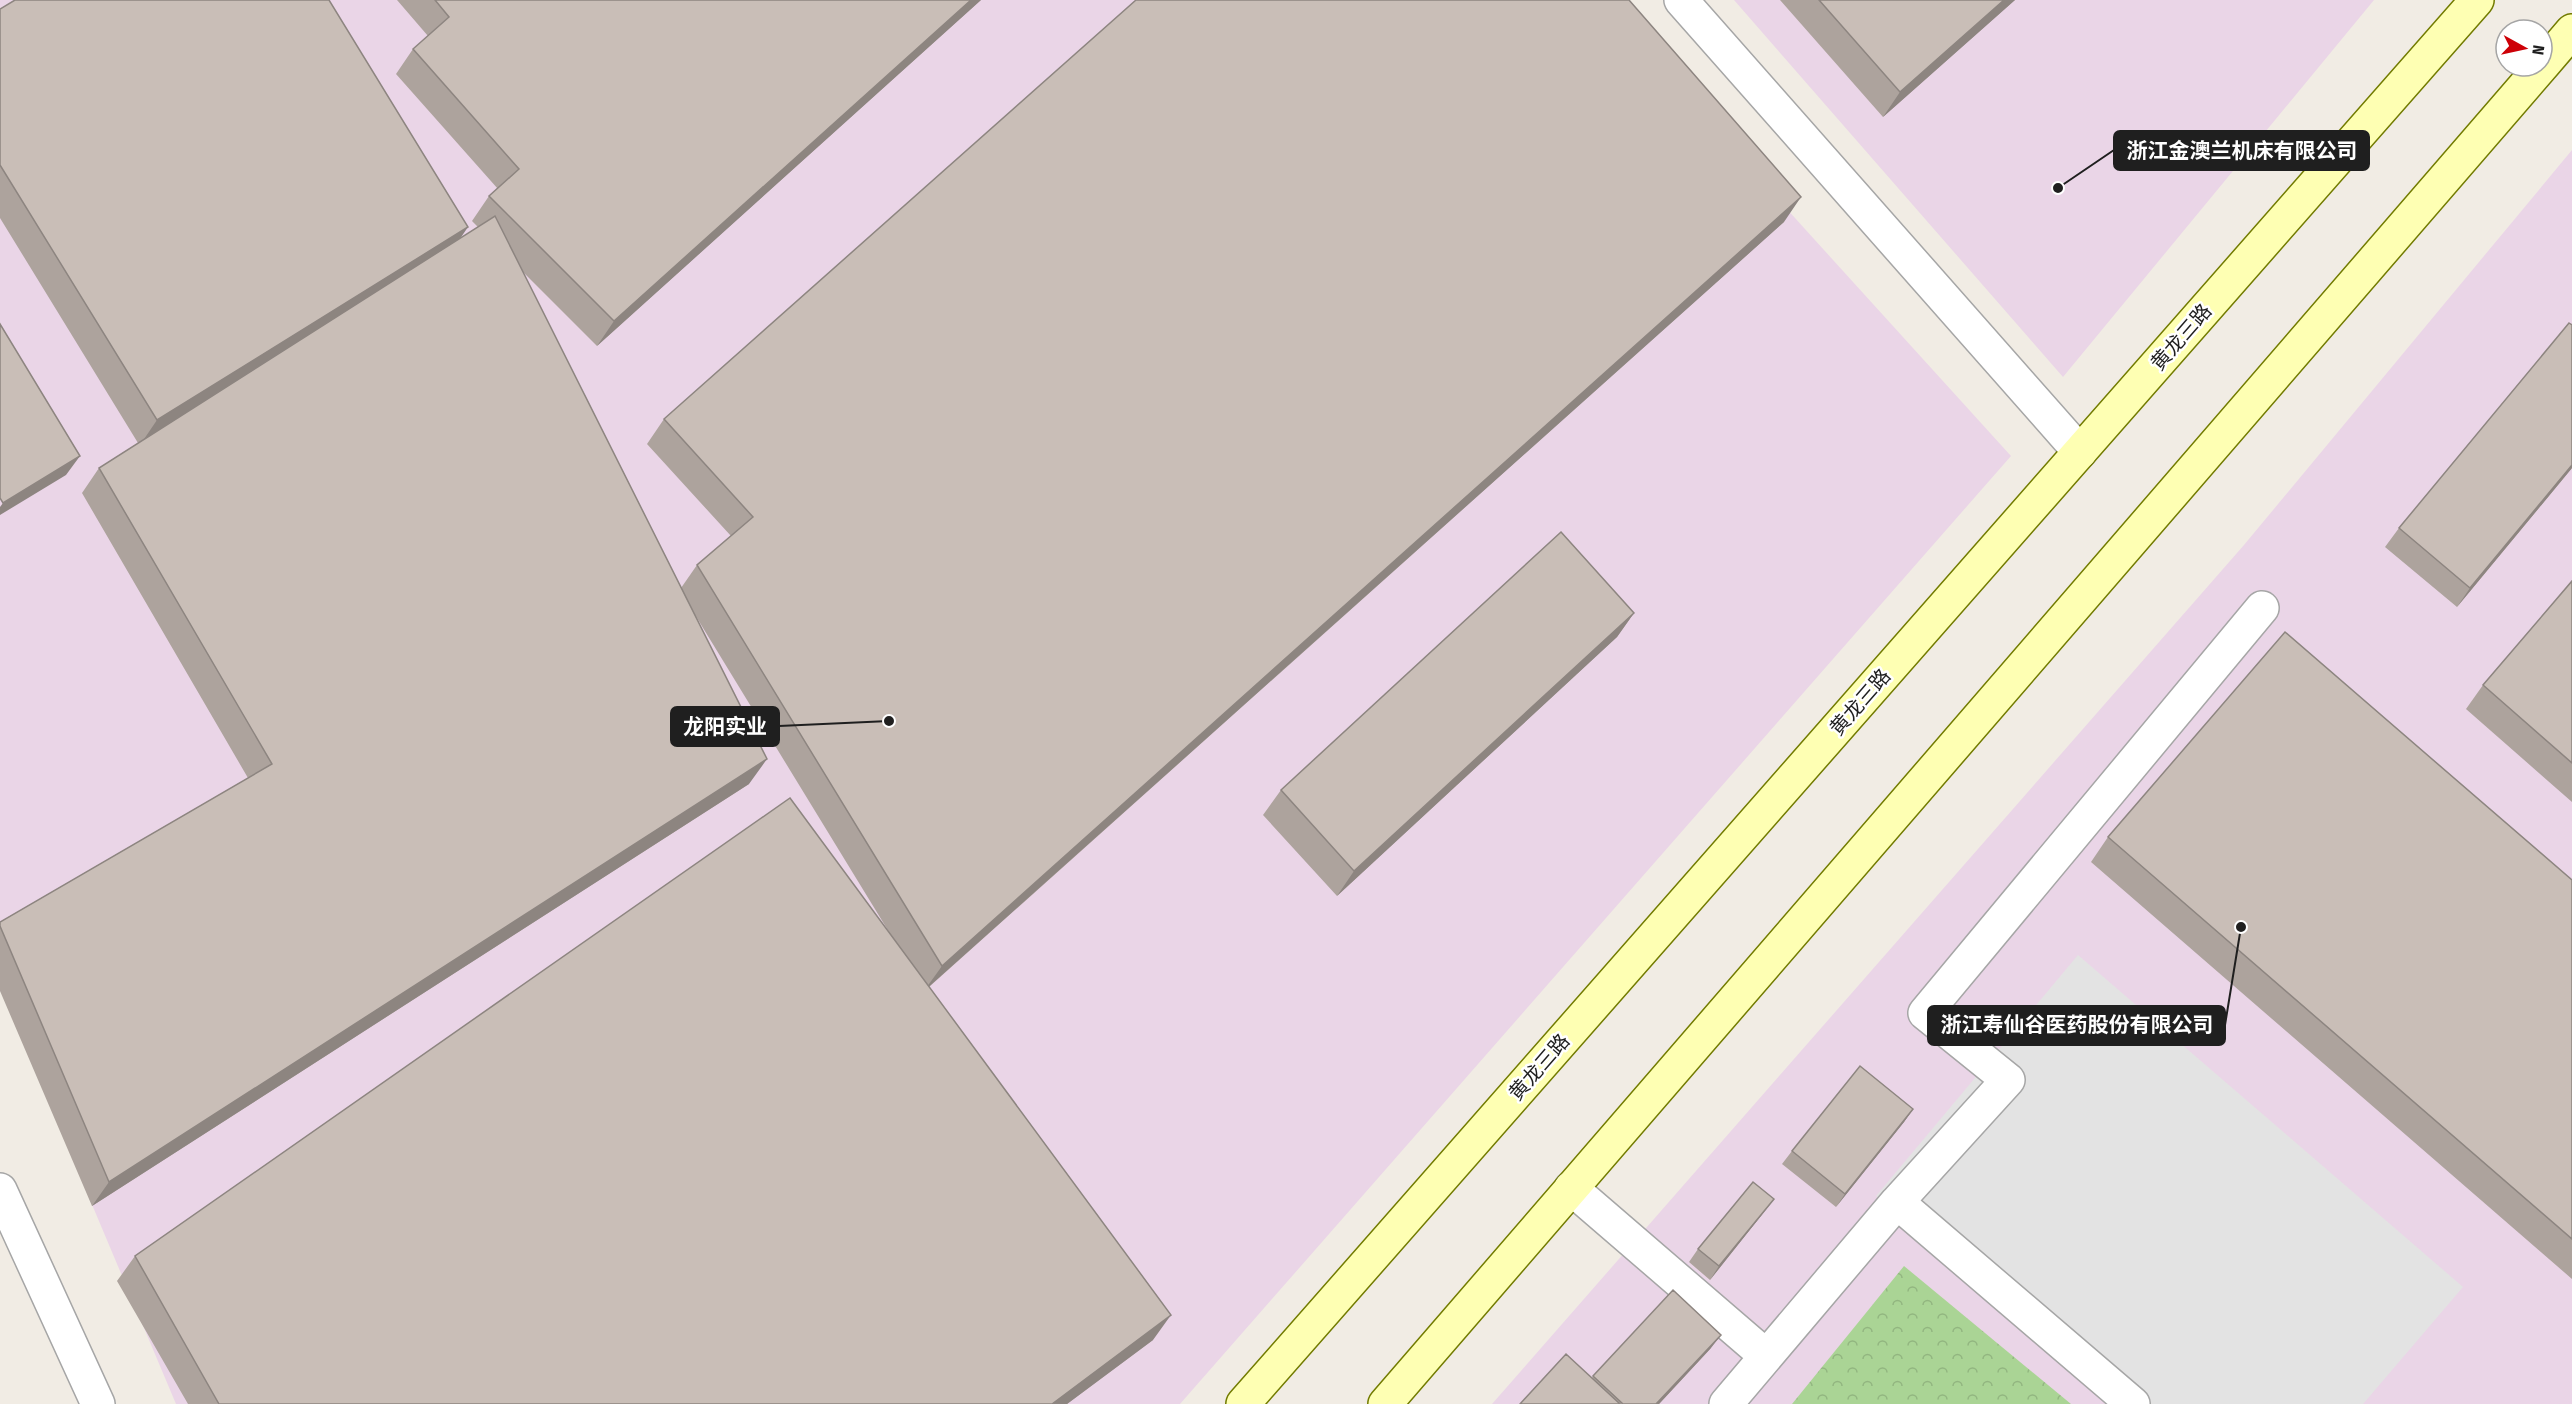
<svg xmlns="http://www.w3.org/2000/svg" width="2572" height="1404" viewBox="0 0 2572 1404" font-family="'Fira Sans Condensed','Noto Sans SC',sans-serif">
<defs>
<pattern id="forest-crowns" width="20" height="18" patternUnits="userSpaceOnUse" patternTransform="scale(1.5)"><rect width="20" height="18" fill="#aad495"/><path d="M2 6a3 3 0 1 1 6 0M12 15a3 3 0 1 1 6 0" fill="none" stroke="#92b680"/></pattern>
</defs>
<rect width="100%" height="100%" fill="#f1ece4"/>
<path fill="#ead5e7" d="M0 0H1597L2011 456 1180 1404H176L0 986Z
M1734 0H2374L2063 377Z
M2572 150V1404H1492L2244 545Z"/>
<path fill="url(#forest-crowns)" d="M1904 1266 2071 1404H1792Z"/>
<path fill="#e3e3e3" d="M2078 955 2463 1287 2363 1404H2133L1876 1196Z"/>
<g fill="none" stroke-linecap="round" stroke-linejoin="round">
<g stroke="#a6a6a6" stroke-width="36">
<path id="street" d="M1681 0 2080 452
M1571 1188 1766 1356
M0 1190 98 1404
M1897 1202 2008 1080 1925 1013 2262 608
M1726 1404 1897 1202 2133 1404"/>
</g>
<g stroke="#727b00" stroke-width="36">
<path id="secondary" d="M2542 66 2572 31
M1243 1404 2477 0
M1385 1404 2542 66"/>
</g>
<use href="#street" stroke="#fff" stroke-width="33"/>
<use href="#secondary" stroke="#feffb3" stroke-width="33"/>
</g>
<path fill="#ada39d" d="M397 0H981L597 346 523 272 681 588 697 565 731 536 647 444 664 419 1784 222 929 987 1153 1340 1067 1404H188L117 1281 135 1256 889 932 689 605 749 784 92 1206 0 991V922L248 778 82 493 99 468 138 443 0 218V9L460 239 478 227 472 221 489 196 498 189 396 74 413 49 428 36Z
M1780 0H2015L1883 117Z
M2572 468 2457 607 2385 547 2399 528Z
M2572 581V802L2466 709 2483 685Z
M1634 613 1617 637 1337 896 1263 815 1281 790Z
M2108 837 2572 880V1279L2091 862Z
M1913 1109 1904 1122 1836 1207 1782 1164 1792 1151Z
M1764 1212 1710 1280 1689 1262 1698 1249Z
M1711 1348 1659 1404H1520L1592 1378 1593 1376Z"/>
<path fill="#8d8580" d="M971 0H981L597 346 614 321Z
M2004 0H2015L1883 117 1900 92Z
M1801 197 1784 222 924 991 942 966Z
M468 227 451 252 140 445 157 420Z
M80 456 66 475 0 515V507L3 503Z
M2572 465V468L2457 607 2470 588Z
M1634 613 1617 637 1337 896 1354 871Z
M767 759 749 784 92 1206 109 1182Z
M1913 1109 1904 1122 1836 1207 1845 1194Z
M1774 1199 1764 1212 1710 1280 1719 1266Z
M1171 1315 1153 1340 1067 1404H1052Z
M1721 1335 1711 1348 1659 1404H1656Z"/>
<path fill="#c9beb7" stroke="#8d8580" stroke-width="1.5" d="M15 0H329L468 227 157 420 0 165V9Z
M435 0H971L614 321 489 196 519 169 413 49 449 17Z
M1136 0H1629L1801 197 942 966 697 565 753 517 664 419Z
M1819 0H2004L1900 92Z
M495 216 767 759 109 1182 0 926V922L272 764 99 468Z
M2569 323 2572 325V465L2470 588 2399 528Z
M0 324 80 456 3 503 0 498Z
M1561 532 1634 613 1354 871 1281 790Z
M2572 581V763L2483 685Z
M2285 632 2572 880V1239L2108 837Z
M790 798 1171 1315 1052 1404H219L135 1256Z
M1860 1066 1913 1109 1845 1194 1792 1151Z
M1753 1182 1774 1199 1719 1266 1698 1249Z
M1673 1290 1721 1335 1656 1404H1623L1593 1376Z
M1566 1354 1620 1404H1520Z"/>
<g text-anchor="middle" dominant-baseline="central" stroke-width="5" stroke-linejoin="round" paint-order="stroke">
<g font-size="20" fill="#1f1f1f" stroke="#fff">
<text transform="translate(2181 337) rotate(-49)">黄龙三路</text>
<text transform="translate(1860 702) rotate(-49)">黄龙三路</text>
<text transform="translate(1539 1067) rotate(-49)">黄龙三路</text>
</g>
</g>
<path fill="none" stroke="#1f1f1f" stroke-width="2" d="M2058 188L2114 150M889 721L779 726M2241 927L2225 1025"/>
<g fill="#1f1f1f" stroke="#fff" stroke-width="2">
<circle cx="2058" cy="188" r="6"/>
<circle cx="889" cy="721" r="6"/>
<circle cx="2241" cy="927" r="6"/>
</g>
<g fill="#1f1f1f" stroke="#1f1f1f" stroke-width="2">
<rect x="2114" y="131" width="255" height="39" rx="6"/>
<rect x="671" y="707" width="108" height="39" rx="6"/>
<rect x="1928" y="1006" width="297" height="39" rx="6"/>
</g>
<g font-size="21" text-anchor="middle" font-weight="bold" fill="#fff">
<text x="2242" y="158">浙江金澳兰机床有限公司</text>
<text x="725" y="734">龙阳实业</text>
<text x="2077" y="1032">浙江寿仙谷医药股份有限公司</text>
</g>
<g transform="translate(2524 48) rotate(98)"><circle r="28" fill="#ffffff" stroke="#a5a5a5" stroke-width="1.5"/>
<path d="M0-4.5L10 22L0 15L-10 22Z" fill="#cd0007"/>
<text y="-9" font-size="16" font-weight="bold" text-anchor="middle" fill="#1f1f1f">N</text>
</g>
</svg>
